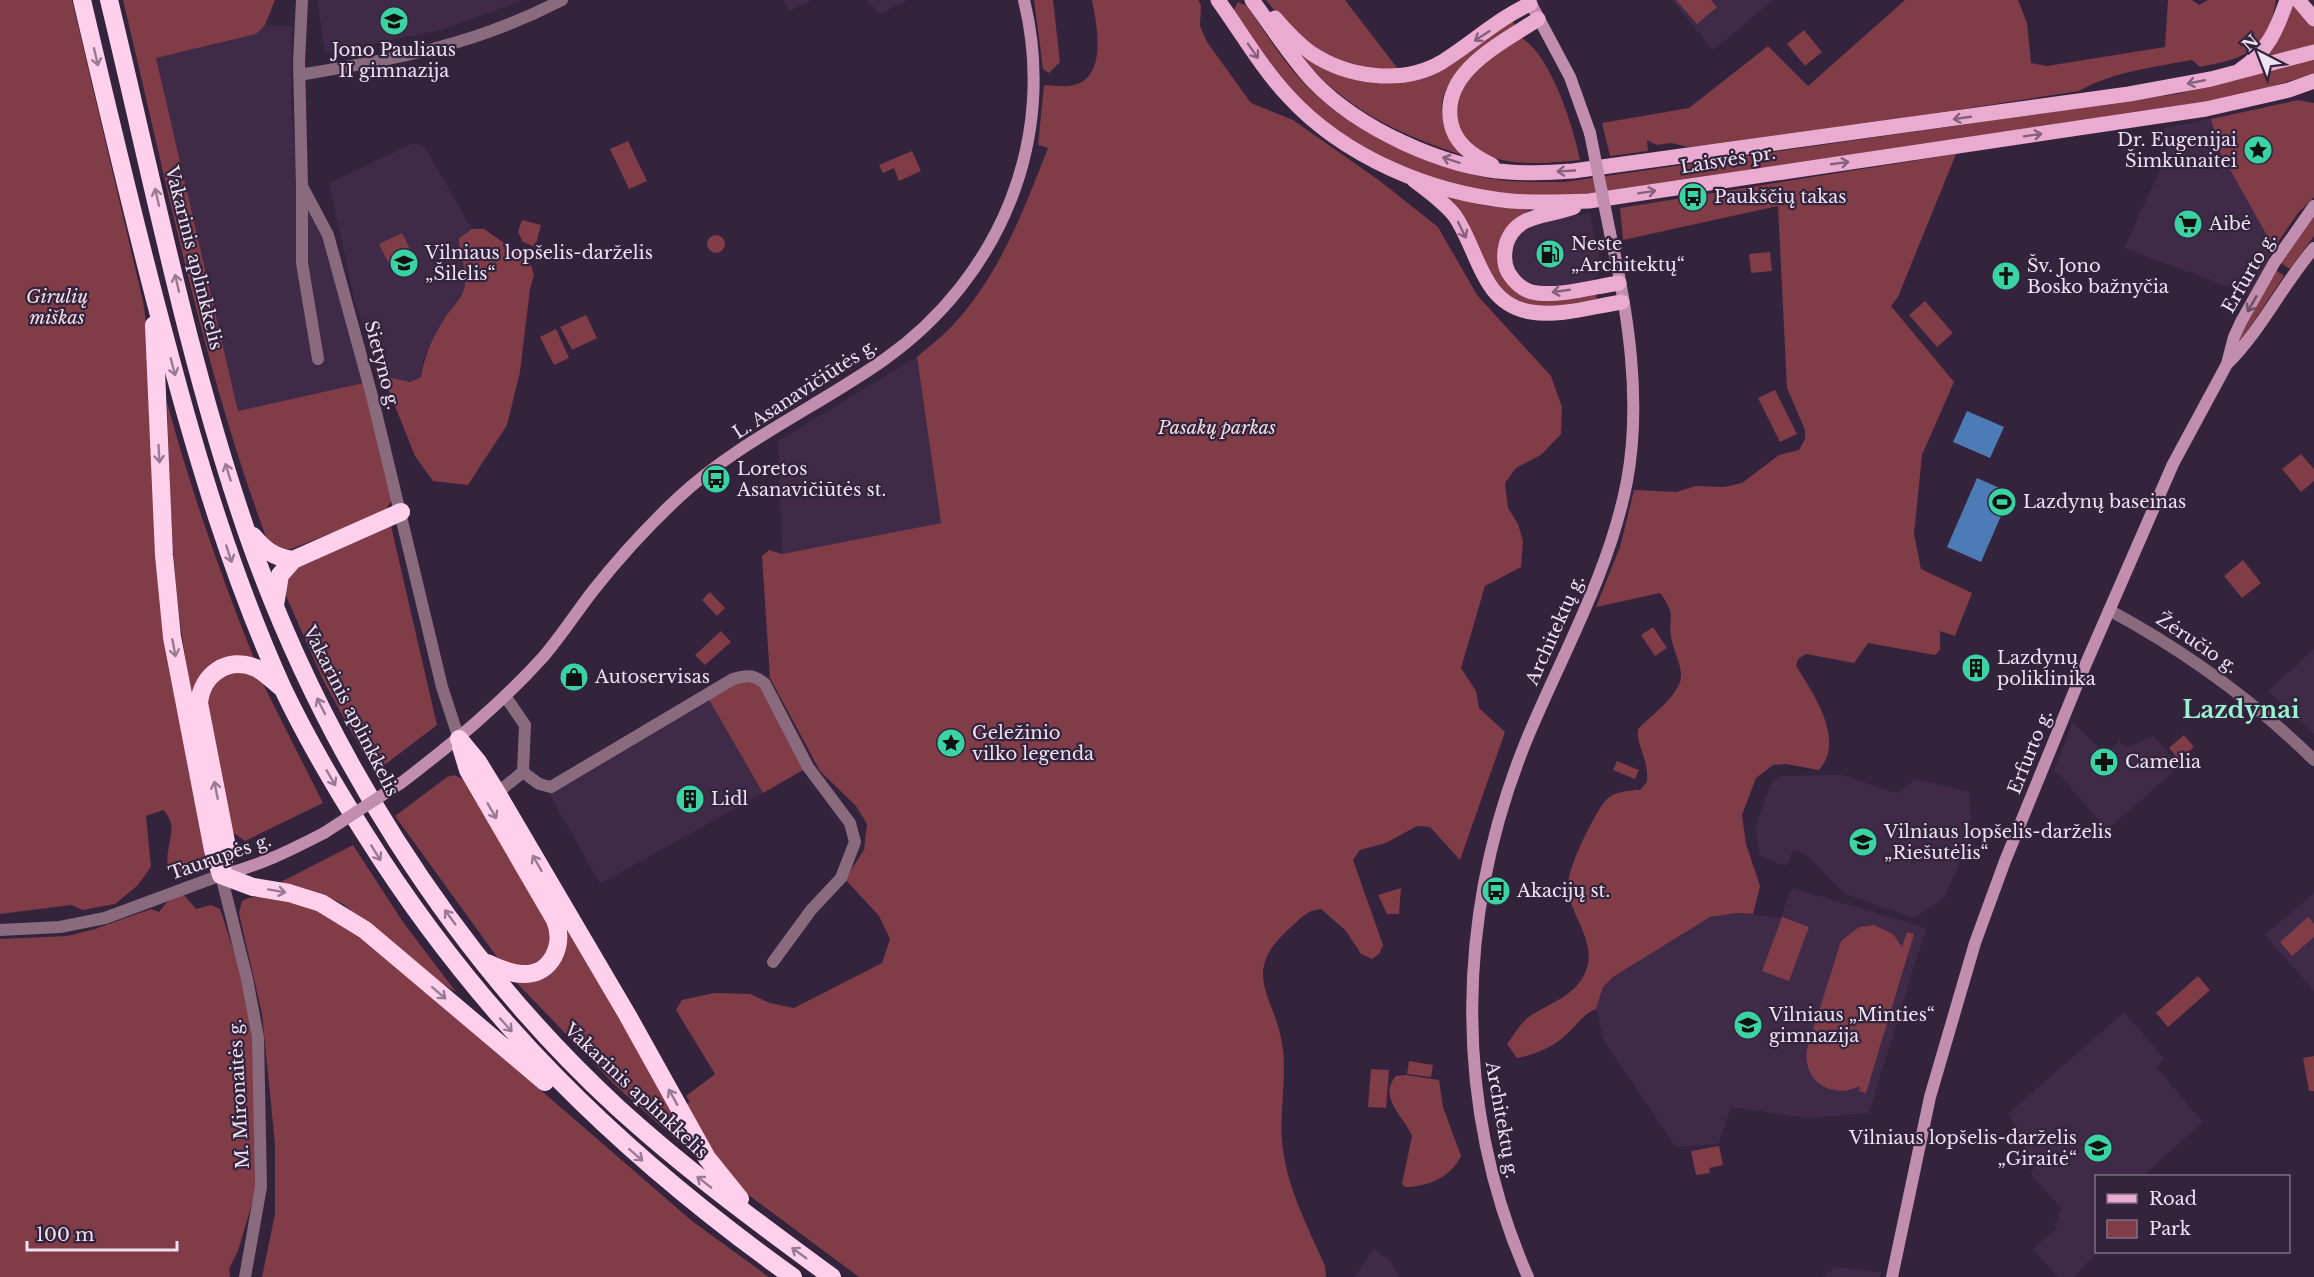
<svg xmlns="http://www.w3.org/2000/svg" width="2314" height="1277" viewBox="0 0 2314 1277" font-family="'Libre Baskerville',serif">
<rect width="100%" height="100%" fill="#33233c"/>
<path fill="#3f2b48" d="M317 0H523L442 30 325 53Z
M783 0H812L789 11Z
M866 0H908L879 14Z
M1672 0H1773L1713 50Z
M265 25 292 26 291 104 296 160 325 243 363 383 238 411 156 58 256 34Z
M2211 119 2220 152 2274 248 2251 295 2124 248 2165 159 2164 128Z
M414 143 424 146 472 229 459 238V251L466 274 464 290 441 323 423 361 421 377 410 382 383 376 355 303 329 183Z
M1590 213 1602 270 1593 282 1552 288 1528 285 1514 274 1509 255 1518 232 1540 221Z
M917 357 941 523 782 554 778 441Z
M2314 649V734L2268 691Z
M708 698 763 793 600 884 549 793Z
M2073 722 2105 754 2120 741 2126 747 2153 736 2180 766 2107 830 2059 774 2053 773Z
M1841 775 1897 793 1916 779 1969 792 1972 834 1945 897 1915 918 1845 894 1807 855 1794 850 1786 866 1760 856 1755 828 1771 783 1780 776Z
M1792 888 1926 928 1869 1113 1806 1118 1731 1107 1719 1144 1676 1147 1604 1041 1596 1009 1603 987 1613 977 1710 917 1737 913 1780 918Z
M2314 893V991L2265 935Z
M2124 1012 2165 1059 2156 1067 2203 1122 2143 1176H2096L2098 1252 2074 1277H2058L2033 1249 2057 1228 2054 1224 2059 1219 2057 1216 2062 1210 2030 1173 2033 1170 2009 1113Z
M1374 1249 1391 1261 1399 1277H1354Z
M1835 1267 1881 1272 1880 1277H1823Z"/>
<path fill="#803c47" d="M0 0H72L143 301 149 343 156 439 207 856 202 867C190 874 179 876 168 866 164 846 181 827 163 810L146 816 151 867 137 886 115 904 83 910 71 905 0 914Z
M123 0H275L265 25 256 34 156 58 238 411 363 383 392 500 385 511 375 516 291 549C280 550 272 545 266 537 202 364 166 179 123 0Z
M1034 0H1053L1060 62 1049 73 1043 69Z
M1092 0H1198L1201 5 1200 26 1207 42 1251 103 1293 120 1380 181 1438 227 1477 295 1551 376 1562 407 1561 434 1541 455 1516 468 1505 483 1508 508 1518 524 1523 541 1521 567 1485 586 1461 668 1476 691 1479 708 1505 732 1460 860 1430 827 1417 826 1386 843 1360 850 1353 860 1383 945 1379 954 1372 959 1361 954 1346 931 1321 909C1307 910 1300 919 1291 927 1239 973 1274 994 1282 1043 1288 1078 1278 1115 1283 1149 1288 1190 1309 1229 1325 1266L1326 1277H859L735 1185 684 1106 690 1102 686 1096 715 1074 676 1010 682 1000 714 993 750 994 770 1003 794 1008 882 963 890 939 879 916 845 879 864 850 867 824 856 806 820 771 770 678 762 556 769 550 782 554 941 523 917 357C928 347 941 338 952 326 999 276 1023 212 1048 148L1038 145 1044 85C1051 85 1060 87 1068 86 1109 82 1097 26 1092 0Z
M1266 0H1345L1398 69C1336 72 1303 47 1266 0Z
M1676 0H1711L1717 7 1697 24Z
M1905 0H2018L2027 23 2031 63 2047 66 2165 47 2168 0H2192L2199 5 2208 0H2276C2267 52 2246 58 2200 67L2192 60C2154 67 2112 72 2079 91L1748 142 1688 147 1671 143 1657 145 1647 140 1648 151 1610 156 1602 123 1689 108 1768 46 1808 86Z
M1238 2 1247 6C1267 35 1287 68 1313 92 1353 131 1420 161 1474 175 1503 183 1534 182 1564 182L2177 94 2314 59V74L2233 98 1565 197C1539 196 1513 195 1487 192 1406 182 1326 133 1274 71 1259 53 1247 31 1233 11Z
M2292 3 2314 27V45L2266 59 2282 33Z
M1512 21 1515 25C1471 61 1409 90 1462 155 1397 134 1342 107 1298 53L1322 68 1388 82Z
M1804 30 1822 52 1805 66 1787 44Z
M1520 37C1551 54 1573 126 1580 160 1542 164 1465 172 1458 120 1457 111 1455 101 1459 92 1471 68 1498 53 1520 37Z
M2298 100 2314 103V197L2298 213 2274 248 2220 152 2211 119Z
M628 141 647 181 629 189 610 149Z
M912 151 921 171 899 181 894 168 883 173 879 165Z
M1956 154 1898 297 1891 306 1954 382 1922 455 1914 534 1921 569 1972 593 1955 636 1940 631V650L1935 655 1868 643 1854 663 1806 654 1798 659 1796 666C1813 693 1846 740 1819 770L1786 764 1773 765 1756 778 1742 815 1746 844 1760 886 1753 914 1737 913 1710 917 1613 977 1603 987 1596 1009C1583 1014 1578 1024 1568 1033 1554 1047 1537 1054 1517 1058L1507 1044C1514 1035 1521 1022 1530 1016 1548 1004 1573 997 1584 975 1600 944 1570 917 1568 888 1566 870 1594 814 1606 800 1613 792 1629 790 1640 790L1647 782C1649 758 1636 746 1638 729 1651 715 1682 694 1681 674 1680 661 1673 649 1671 637 1668 614 1677 616 1660 593L1596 607 1620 547 1634 490 1676 492 1696 486 1724 487 1742 483 1779 455 1799 450 1805 439V430L1787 388 1778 206 1623 240 1620 208Z
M1447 197 1486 206 1529 210 1509 225 1498 246 1509 283 1596 294 1597 300 1548 307 1519 303 1500 290Z
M2314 216V236L2290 269 2281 263Z
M522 220 541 225 535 247 523 242 518 232Z
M472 229H484L518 253 531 265 534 275 530 289 520 372 507 425 468 485 433 481 415 456 383 376 410 382 421 377C424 356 434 334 446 316 452 308 461 298 464 289 469 272 458 255 459 238Z
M402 233 411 251 388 262 379 244Z
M707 244a9 9 0 1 1 18 0a9 9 0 1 1-18 0Z
M1770 252 1772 271 1751 273 1749 254Z
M2276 270 2284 276 2231 356H2230Z
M1925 301 1953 333 1937 347 1909 315Z
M586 315 597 338 572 350 560 327Z
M556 329 569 358 554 365 540 337Z
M1775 390 1797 434 1780 442 1758 398Z
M167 402C191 491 221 576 255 661L246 658 193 699C172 600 170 502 167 402Z
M2301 454 2314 469V481L2301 492 2282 469Z
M391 526 437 725 374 773 323 680 283 589 288 572Z
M2243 560 2261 583 2242 598 2224 576Z
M710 592 725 608 717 616 702 600Z
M1653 627 1667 648 1655 656 1641 635Z
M721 631 731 642 705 665 695 655Z
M235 671 260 678 323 803 245 841 232 832 206 700 219 678Z
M745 679 760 684 805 769 763 793 708 698Z
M2184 735 2194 747 2179 760 2169 748Z
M1617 761 1639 770 1635 779 1613 770Z
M454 775 465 780 552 933 545 957 525 968 504 963 497 957 395 816 447 777Z
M353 845 403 922 456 992 428 975 343 904 328 897 277 884Z
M1401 888 1399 914H1387L1378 895Z
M184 895 196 909 211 905 220 909 245 985 254 1053 255 1193 238 1251 229 1269 230 1277H0V939L67 936 95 929 151 909 159 912 168 901Z
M248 898C296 891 326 913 364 937L692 1221 769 1277H262L275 1214V1144L262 1014 239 913 242 901Z
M1782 917 1809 927 1789 981 1762 971Z
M2308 917 2314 924V937L2292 956 2280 942Z
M1874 925 1893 934 1902 947 1907 932 1914 934 1866 1093 1859 1091 1860 1086C1832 1100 1802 1081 1807 1049L1841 941 1859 927Z
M567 927 701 1162 615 1085 514 980H527Z
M2198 976 2210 990 2168 1027 2156 1013Z
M2314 1056V1091H2309L2303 1058Z
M1409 1061 1433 1065 1431 1077 1407 1074Z
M1371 1069 1389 1070 1386 1108 1368 1107Z
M1406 1075 1439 1080 1443 1107 1461 1156C1451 1177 1428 1187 1405 1187L1402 1184 1412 1136C1405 1117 1377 1098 1396 1076Z
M1719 1146 1723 1165 1709 1168 1710 1173 1696 1175 1691 1151Z"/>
<path fill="#4d7bb6" d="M1967 411 2004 427 1990 458 1953 442Z
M1977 478 2011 493 1981 562 1947 547Z"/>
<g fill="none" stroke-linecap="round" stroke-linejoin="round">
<path stroke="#8a6b7e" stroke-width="12" d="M302 0 299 62 302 186 328 235 372 396 442 687 459 739
M299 75C396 59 473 46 562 0
M302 186V263L318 359
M2109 610C2185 651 2252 699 2314 760
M523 772 539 784 551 787 733 679C746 675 754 674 765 684L808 767 850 823 855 842 841 878 811 910 773 962
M497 793 523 772 525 725 505 696
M0 930 60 927 105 918 221 875 247 979 258 1037 261 1187 245 1277"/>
<path stroke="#c18fad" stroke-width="12" d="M1529 0 1570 77 1590 133
M2228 363C2262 329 2283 284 2314 248
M401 783C452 744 501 704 544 656 561 636 576 613 592 592 618 559 647 527 678 498 737 442 819 406 885 359 1000 277 1058 139 1024 0
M222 875C259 866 291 850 324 833
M1528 1277C1451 1102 1456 909 1529 734 1564 651 1610 570 1627 481 1642 400 1628 312 1610 233
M1892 1277 1930 1097 1975 943 2005 861 2081 675 2173 464 2227 364 2234 337 2241 322 2274 263 2314 206"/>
<path stroke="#ebabd1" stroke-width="15" d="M1218 0C1241 32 1261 67 1288 96 1344 157 1430 193 1511 201 1537 203 1563 202 1589 201L2206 109 2289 90 2314 81
M1252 0C1272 27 1290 56 1313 81 1358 128 1443 168 1509 172 1530 174 1552 172 1573 171L2129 94 2211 79 2314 52
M2298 0 2314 19
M1275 18C1286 31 1297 43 1311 53 1348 78 1403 85 1442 62 1471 44 1499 18 1530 4
M2240 70C2267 53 2277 29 2287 0
M1492 165C1474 157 1455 144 1451 123 1440 72 1502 43 1538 19
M1414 180C1428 191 1444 202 1455 216 1479 251 1481 304 1531 312 1560 317 1594 306 1622 302
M1574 207C1548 217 1515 213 1506 245 1504 254 1504 264 1508 272 1514 282 1524 292 1537 293 1562 296 1593 287 1619 283"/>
<path stroke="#fed0eb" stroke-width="18" d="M82 0C109 115 136 231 167 345 198 463 233 578 283 689 307 739 335 787 365 834 479 1016 618 1152 793 1277
M109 0C152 177 187 358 246 530 320 744 450 953 617 1107 685 1169 758 1223 832 1277
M154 325 164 555 172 637 213 850 221 875
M253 536C265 550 273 557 293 560
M275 605 280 575 293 560 401 512
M459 739 478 762 497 793 628 1016 707 1158 740 1199
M461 747 468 770 555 920C565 944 552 975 523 974 510 974 499 968 487 963
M221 874 227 847 199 703C202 674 228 656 256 668 266 673 274 682 282 688
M221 875 253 887 289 893 321 903 365 930 545 1082"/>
<path stroke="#c18fad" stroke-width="12" d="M1590 133 1610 233
M324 833 401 783"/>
</g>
<defs><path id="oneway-shaft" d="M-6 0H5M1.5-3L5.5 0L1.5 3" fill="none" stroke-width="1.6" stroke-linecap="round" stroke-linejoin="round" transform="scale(1.5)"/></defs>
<g stroke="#86607f">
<use href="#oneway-shaft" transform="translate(1482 36) rotate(147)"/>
<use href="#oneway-shaft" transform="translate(1253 51) rotate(55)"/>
<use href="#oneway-shaft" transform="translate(2196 82) rotate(169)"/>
<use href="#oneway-shaft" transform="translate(1962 118) rotate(172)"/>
<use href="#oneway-shaft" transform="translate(2033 135) rotate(-8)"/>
<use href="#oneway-shaft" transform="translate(1451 160) rotate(-161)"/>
<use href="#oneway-shaft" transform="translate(1840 163) rotate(-8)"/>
<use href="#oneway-shaft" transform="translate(1566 171) rotate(177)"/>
<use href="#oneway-shaft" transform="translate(1647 192) rotate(-9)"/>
<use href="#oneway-shaft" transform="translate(1462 230) rotate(64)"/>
<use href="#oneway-shaft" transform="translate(1561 291) rotate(172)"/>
</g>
<g stroke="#987a94">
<use href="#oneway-shaft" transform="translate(96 57) rotate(77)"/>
<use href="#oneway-shaft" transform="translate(157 197) rotate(-103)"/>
<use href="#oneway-shaft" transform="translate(177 283) rotate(-103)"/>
<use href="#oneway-shaft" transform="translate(173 367) rotate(75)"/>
<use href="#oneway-shaft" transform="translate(159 454) rotate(87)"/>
<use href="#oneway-shaft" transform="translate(228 472) rotate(-107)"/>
<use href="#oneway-shaft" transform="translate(229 554) rotate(72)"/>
<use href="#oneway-shaft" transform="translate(174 648) rotate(79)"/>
<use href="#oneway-shaft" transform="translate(321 706) rotate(-117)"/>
<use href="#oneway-shaft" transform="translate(331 778) rotate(60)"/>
<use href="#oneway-shaft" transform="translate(216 790) rotate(-101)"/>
<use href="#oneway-shaft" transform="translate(492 811) rotate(60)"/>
<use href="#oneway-shaft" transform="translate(376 853) rotate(58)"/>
<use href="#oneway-shaft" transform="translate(537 863) rotate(-120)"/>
<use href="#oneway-shaft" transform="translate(277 891) rotate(10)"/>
<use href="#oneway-shaft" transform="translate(450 917) rotate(-126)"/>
<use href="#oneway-shaft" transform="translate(439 993) rotate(41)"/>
<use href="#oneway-shaft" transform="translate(506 1025) rotate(48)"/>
<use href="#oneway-shaft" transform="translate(673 1097) rotate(-119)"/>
<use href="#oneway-shaft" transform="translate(636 1155) rotate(41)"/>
<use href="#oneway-shaft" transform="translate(704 1182) rotate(-142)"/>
<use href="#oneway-shaft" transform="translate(799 1253) rotate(-144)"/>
</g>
<use stroke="#6c4e69" href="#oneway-shaft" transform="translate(2252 304) rotate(120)"/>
<defs>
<g id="school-disc" transform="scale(1.5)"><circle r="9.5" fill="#3ad4a4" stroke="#33233c"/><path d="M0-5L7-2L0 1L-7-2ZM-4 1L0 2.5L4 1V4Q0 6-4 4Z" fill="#111"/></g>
<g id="sight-disc" transform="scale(1.5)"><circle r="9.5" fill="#3ad4a4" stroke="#33233c"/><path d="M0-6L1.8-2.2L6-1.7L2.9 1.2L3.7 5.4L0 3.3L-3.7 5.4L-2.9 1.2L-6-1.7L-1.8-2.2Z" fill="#111"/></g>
<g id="bus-disc" transform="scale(1.5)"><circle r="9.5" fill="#3ad4a4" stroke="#33233c"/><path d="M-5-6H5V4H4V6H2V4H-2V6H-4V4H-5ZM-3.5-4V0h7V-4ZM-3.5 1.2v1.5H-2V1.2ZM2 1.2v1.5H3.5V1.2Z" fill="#111"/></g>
<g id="supermarket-disc" transform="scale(1.5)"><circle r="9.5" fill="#3ad4a4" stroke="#33233c"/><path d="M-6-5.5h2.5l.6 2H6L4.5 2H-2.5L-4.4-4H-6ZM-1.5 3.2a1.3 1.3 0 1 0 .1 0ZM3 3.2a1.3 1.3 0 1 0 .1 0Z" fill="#111"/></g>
<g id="fuel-disc" transform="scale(1.5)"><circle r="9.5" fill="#3ad4a4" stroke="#33233c"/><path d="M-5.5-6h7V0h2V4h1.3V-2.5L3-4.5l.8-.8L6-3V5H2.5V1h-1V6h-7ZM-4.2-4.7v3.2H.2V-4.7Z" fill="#111"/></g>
<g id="church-disc" transform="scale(1.5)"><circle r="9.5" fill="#3ad4a4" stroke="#33233c"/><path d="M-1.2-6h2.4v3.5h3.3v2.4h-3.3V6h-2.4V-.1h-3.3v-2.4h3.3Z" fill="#111"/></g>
<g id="stadium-disc" transform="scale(1.5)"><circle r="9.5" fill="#3ad4a4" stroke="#33233c"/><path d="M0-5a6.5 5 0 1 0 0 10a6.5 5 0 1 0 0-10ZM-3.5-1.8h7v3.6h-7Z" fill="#111"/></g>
<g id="building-disc" transform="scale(1.5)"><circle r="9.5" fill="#3ad4a4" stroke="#33233c"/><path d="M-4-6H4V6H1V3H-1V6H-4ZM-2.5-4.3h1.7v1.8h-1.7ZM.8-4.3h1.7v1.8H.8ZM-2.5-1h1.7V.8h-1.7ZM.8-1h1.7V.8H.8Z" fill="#111"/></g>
<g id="shop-disc" transform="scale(1.5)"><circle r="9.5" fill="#3ad4a4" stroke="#33233c"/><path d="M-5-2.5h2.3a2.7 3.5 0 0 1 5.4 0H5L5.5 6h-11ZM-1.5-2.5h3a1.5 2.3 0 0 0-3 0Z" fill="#111"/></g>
<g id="pharmacy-disc" transform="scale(1.5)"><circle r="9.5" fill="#3ad4a4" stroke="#33233c"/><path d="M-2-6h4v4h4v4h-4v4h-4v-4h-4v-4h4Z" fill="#111"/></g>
</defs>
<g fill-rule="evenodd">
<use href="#school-disc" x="394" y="21"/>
<use href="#sight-disc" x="2258" y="150"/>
<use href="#bus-disc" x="1693" y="197"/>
<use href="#supermarket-disc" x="2188" y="224"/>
<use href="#fuel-disc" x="1550" y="254"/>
<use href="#school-disc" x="404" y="263"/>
<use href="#church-disc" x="2006" y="276"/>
<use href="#bus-disc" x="716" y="479"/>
<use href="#stadium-disc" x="2002" y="502"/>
<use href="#building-disc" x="1976" y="668"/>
<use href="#shop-disc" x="574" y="677"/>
<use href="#sight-disc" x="951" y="743"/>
<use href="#pharmacy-disc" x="2104" y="762"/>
<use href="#building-disc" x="690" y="799"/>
<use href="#school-disc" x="1863" y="842"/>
<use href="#bus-disc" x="1496" y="891"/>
<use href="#school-disc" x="1748" y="1025"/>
<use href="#school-disc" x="2098" y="1148"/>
</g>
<g text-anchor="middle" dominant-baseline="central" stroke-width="4.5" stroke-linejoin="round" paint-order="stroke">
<g font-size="18" fill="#ece2f2" stroke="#33233c" text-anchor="start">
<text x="394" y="50" text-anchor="middle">Jono Pauliaus<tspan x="394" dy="21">II gimnazija</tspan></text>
<text x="2237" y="140" text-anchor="end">Dr. Eugenijai<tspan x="2237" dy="21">Šimkūnaitei</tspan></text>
<text x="1714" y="197">Paukščių takas</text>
<text x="2209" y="224">Aibė</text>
<text x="1571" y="244">Neste<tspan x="1571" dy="21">„Architektų“</tspan></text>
<text x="425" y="253">Vilniaus lopšelis-darželis<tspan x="425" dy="21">„Šilelis“</tspan></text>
<text x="2027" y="266">Šv. Jono<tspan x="2027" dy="21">Bosko bažnyčia</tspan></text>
<text x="737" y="469">Loretos<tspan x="737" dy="21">Asanavičiūtės st.</tspan></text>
<text x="2023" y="502">Lazdynų baseinas</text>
<text x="1997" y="658">Lazdynų<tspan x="1997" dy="21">poliklinika</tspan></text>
<text x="595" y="677">Autoservisas</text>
<text x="972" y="733">Geležinio<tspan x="972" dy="21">vilko legenda</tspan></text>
<text x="2125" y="762">Camelia</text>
<text x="711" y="799">Lidl</text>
<text x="1884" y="832">Vilniaus lopšelis-darželis<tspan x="1884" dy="21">„Riešutėlis“</tspan></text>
<text x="1517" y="891">Akacijų st.</text>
<text x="1769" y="1015">Vilniaus „Minties“<tspan x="1769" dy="21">gimnazija</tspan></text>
<text x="2077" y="1138" text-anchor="end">Vilniaus lopšelis-darželis<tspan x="2077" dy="21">„Giraitė“</tspan></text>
</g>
<g font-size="18" fill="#ece2f2" stroke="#33233c">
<text transform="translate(1728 160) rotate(-9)">Laisvės pr.</text>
<text transform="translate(194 258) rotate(76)">Vakarinis aplinkkelis</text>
<text transform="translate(2249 273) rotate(-60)">Erfurto g.</text>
<text transform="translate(382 365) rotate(75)">Sietyno g.</text>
<text transform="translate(805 389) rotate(-33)">L. Asanavičiūtės g.</text>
<text transform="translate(1555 630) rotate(-66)">Architektų g.</text>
<text transform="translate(2197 643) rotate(34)">Žėručio g.</text>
<text transform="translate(351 711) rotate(63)">Vakarinis aplinkkelis</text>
<text transform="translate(2030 752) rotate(-68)">Erfurto g.</text>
<text transform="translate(220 857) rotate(-19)">Taurupės g.</text>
<text transform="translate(636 1091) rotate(43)">Vakarinis aplinkkelis</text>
<text transform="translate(239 1094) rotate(-93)">M. Mironaitės g.</text>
<text transform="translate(1502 1120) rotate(80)">Architektų g.</text>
</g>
<g font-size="18" font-style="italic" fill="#f6dee0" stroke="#33233c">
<text x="57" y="297">Girulių<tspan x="57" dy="21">miškas</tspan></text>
<text x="1217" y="428">Pasakų parkas</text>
</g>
<g font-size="24" font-weight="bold" fill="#99f3d0" stroke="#33233c">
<text x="2241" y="709">Lazdynai</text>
</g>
</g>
<rect x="2095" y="1175" width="195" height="78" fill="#33233c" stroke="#7d6f85" stroke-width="1.5"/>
<rect x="2107" y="1194" width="30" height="9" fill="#ebabd1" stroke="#7d6f85" stroke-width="1.5"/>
<text x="2149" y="1205" font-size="18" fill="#ece2f2">Road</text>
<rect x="2107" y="1220" width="30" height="18" fill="#803c47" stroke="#7d6f85" stroke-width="1.5"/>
<text x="2149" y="1235" font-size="18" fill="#ece2f2">Park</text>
<g transform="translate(2260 54) rotate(318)" stroke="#33233c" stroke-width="4.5" paint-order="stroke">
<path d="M0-4.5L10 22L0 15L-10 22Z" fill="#ece2f2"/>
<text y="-9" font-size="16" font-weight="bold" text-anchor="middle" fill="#ece2f2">N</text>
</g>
<path d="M27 1241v9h150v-9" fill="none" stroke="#ece2f2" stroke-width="3"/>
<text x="36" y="1241" font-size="18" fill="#ece2f2" stroke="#33233c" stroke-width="4.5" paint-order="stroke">100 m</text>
</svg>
